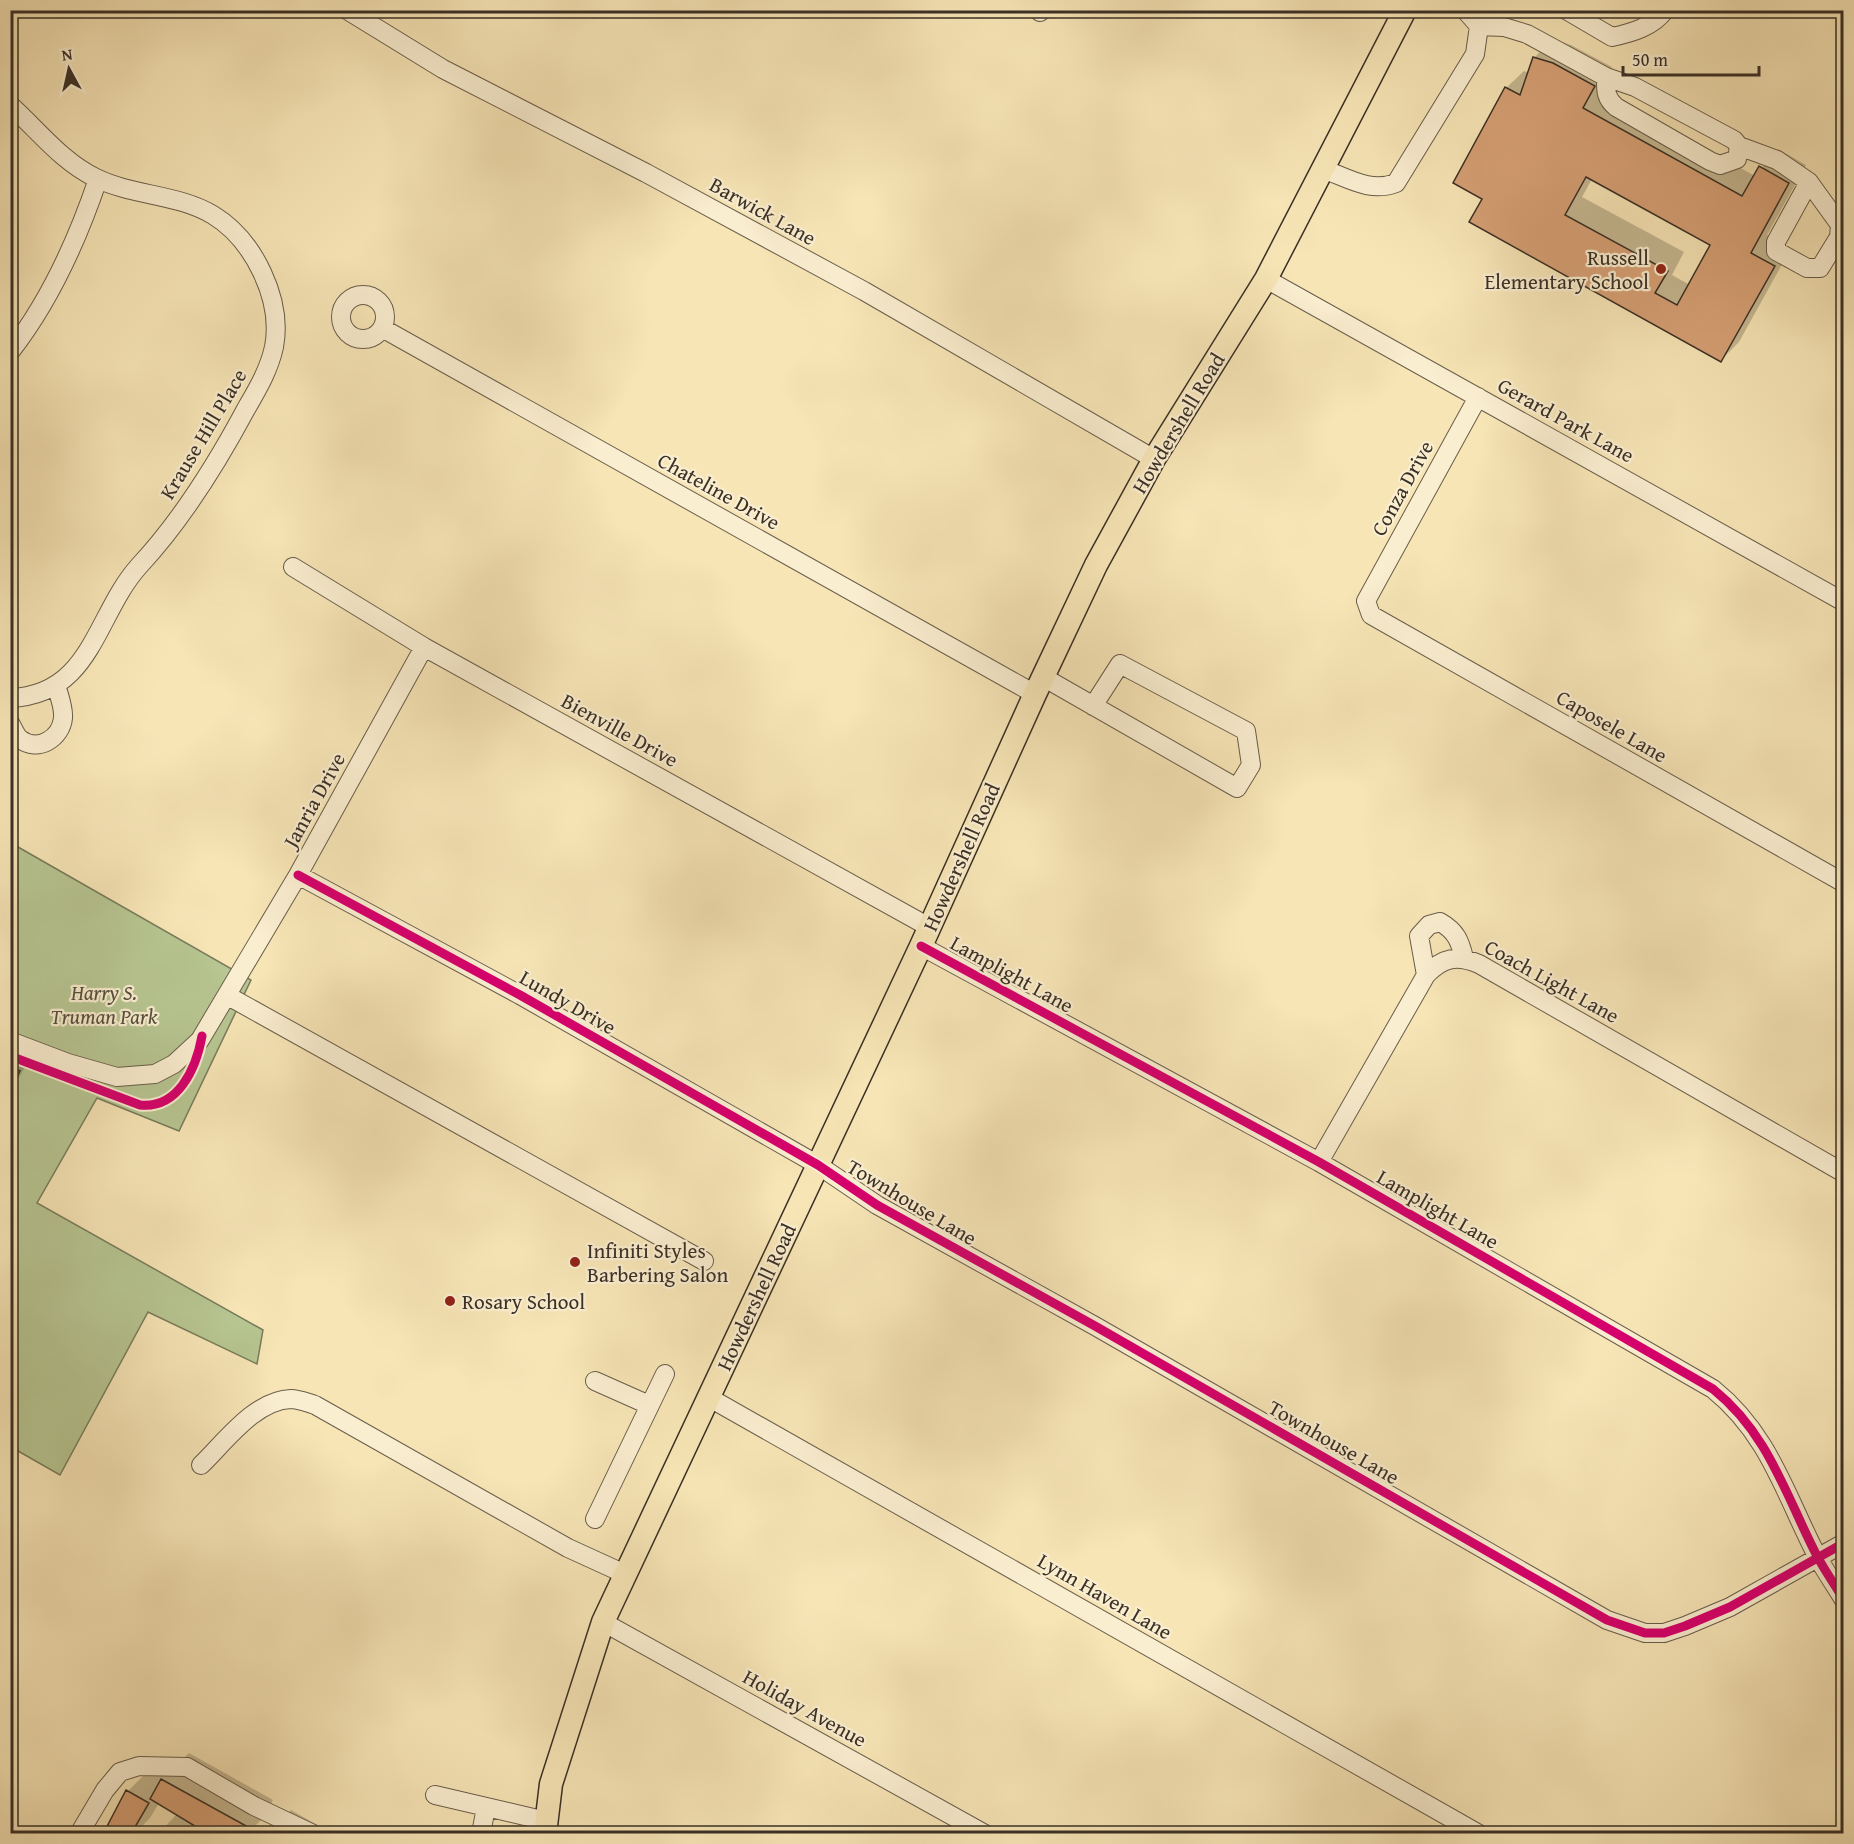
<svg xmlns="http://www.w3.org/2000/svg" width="1854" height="1844" viewBox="0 0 1854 1844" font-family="'Gentium Book Plus',serif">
<rect width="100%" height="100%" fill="#f7e5b6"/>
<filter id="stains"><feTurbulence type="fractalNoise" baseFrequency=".00333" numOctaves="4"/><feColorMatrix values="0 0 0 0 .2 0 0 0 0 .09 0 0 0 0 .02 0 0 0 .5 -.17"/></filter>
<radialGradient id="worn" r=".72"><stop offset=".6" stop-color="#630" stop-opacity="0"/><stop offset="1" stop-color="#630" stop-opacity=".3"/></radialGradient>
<path fill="#b7c692" stroke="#787b5c" stroke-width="1.5" d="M11 843 251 980 179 1131 97 1098 37 1203 263 1330 257 1364 148 1312 60 1475 11 1447Z"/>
<path fill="#0003" fill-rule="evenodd" d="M1552 39 1571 45 1612 67 1599 90 1755 176 1778 149 1806 165 1767 235 1791 248 1739 342 1721 360 1484 199 1506 88 1524 71 1529 73 1535 57ZM1592 179 1712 244 1690 285 1672 275 1684 252 1582 197Z
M10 1055 27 1063 10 1094Z
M189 1753 273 1800 261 1820 247 1834H158L177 1814 159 1803 150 1818 134 1834H104L128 1791 154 1765 169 1773Z
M291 1810 333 1834H268Z"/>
<path fill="#d6a075" stroke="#3a3026" stroke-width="1.5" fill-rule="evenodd" d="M1533 57 1553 63 1595 86 1583 108 1742 196 1759 166 1789 183 1751 253 1775 266 1721 362 1469 222 1482 199 1453 183 1505 87 1520 95ZM1586 177 1710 245 1677 305 1655 293 1668 271 1565 215Z
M10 1067 20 1071 10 1091Z
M161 1779 248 1827 243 1834H208L150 1799Z
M126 1790 149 1803 131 1834H103Z"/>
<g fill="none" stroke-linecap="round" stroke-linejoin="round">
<g stroke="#695d4a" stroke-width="20">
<path id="minor" d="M347 10 443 69 646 173 864 291 1154 459
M1039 10 1040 12
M1566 10 1612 37C1631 33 1653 27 1665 10
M1479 26 1504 27 1527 34 1606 77 1635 87 1734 140 1739 146 1737 159 1720 165 1710 161 1616 107C1605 98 1606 90 1606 77
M10 105C38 130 62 162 96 178 133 196 178 194 213 215 254 240 283 300 274 347 269 370 257 390 246 409 216 465 182 520 139 566 95 615 92 695 10 698
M1739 146 1777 160 1809 182 1840 225 1839 237 1820 268H1807L1776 251V242L1809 182
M1323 169C1348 178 1370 193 1396 183L1475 54 1479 26 1465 10
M1266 279 1844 602
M341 317a22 22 0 1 1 44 0a22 22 0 1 1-44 0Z
M382 328 1035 694
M10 352C50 301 77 241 98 179
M1478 397 1366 601 1371 615 1844 883
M293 567 424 647 929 927
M1043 677 1237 788 1251 765 1246 731 1120 664 1093 706
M10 723C13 728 16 736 20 739 38 753 61 738 63 718 64 708 59 695 56 685
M298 875 520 995 818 1165 877 1205 1095 1326 1607 1620 1645 1633H1664L1685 1626 1730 1607 1844 1543
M921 946 1319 1162 1713 1389C1769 1434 1785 1494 1817 1556 1825 1571 1835 1585 1844 1600
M1426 975 1419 936 1429 925 1440 922C1456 931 1460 941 1464 958
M228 996 704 1261
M10 1041 68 1063 117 1077 155 1074 174 1064 200 1040 298 875 424 647
M1319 1162 1426 975C1443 957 1457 955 1479 964L1844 1173
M595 1381 649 1405
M708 1397 1479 1834
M201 1465C225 1442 255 1400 291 1399 299 1399 308 1403 315 1405L568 1548 625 1574
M595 1519 665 1374
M603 1622 985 1834
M435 1795 546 1821
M79 1834 105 1790 120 1772 139 1766 187 1767 254 1806 313 1834
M481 1834 486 1807"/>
</g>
<g stroke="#3a3026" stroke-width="25">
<path id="major" d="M545 1834 551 1784 603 1622 921 946 1035 694 1096 565 1154 459 1266 279 1405 10"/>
</g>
<use href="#minor" stroke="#faeed0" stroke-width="18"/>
<use href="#major" stroke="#f7e5b6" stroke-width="22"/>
<g stroke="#faeed0" stroke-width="13">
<path id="cycleway" d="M298 875 520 995 818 1165 877 1205 1095 1326 1607 1620 1645 1633H1664L1685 1626 1730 1607 1844 1543
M921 946 1319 1162 1713 1389C1769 1434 1785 1494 1817 1556 1825 1571 1835 1585 1844 1600
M10 1056 140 1105C178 1109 196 1069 202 1036"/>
</g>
<use href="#cycleway" stroke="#d6006c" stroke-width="9"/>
</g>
<g fill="#8f2418" stroke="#faeed0" stroke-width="2">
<circle cx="1661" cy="269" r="6"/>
<circle cx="575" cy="1262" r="6"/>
<circle cx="450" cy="1301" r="6"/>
</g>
<g text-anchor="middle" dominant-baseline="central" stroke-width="4.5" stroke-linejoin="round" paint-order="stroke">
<g font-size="21" fill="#3a3026" stroke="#faeed0">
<text transform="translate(763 211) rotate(29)">Barwick Lane</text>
<text transform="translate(1566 420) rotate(29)">Gerard Park Lane</text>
<text transform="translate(1178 423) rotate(-59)">Howdershell Road</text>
<text transform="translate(203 434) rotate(-59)">Krause Hill Place</text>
<text transform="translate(1402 488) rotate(-61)">Conza Drive</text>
<text transform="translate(719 491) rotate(29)">Chateline Drive</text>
<text transform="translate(1612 726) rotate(30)">Caposele Lane</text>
<text transform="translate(620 730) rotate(29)">Bienville Drive</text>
<text transform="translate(314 800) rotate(-61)">Janria Drive</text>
<text transform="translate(961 857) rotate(-66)">Howdershell Road</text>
<text transform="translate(1012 974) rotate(29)">Lamplight Lane</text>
<text transform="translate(1552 981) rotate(29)">Coach Light Lane</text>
<text transform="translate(568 1002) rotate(30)">Lundy Drive</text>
<text transform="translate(912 1202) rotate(31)">Townhouse Lane</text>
<text transform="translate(1438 1209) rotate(30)">Lamplight Lane</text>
<text transform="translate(756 1297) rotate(-65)">Howdershell Road</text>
<text transform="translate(1334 1442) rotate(30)">Townhouse Lane</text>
<text transform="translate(1105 1596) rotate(30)">Lynn Haven Lane</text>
<text transform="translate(805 1708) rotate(29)">Holiday Avenue</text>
</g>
<g font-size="21" fill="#3a3026" stroke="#faeed0" text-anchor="start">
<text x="1649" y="257" text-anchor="end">Russell<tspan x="1649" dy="24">Elementary School</tspan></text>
<text x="587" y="1250">Infiniti Styles<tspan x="587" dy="24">Barbering Salon</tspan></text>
<text x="462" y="1301">Rosary School</text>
</g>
<g font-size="21" font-style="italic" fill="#534e3c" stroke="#faeed0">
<text x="104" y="992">Harry S.<tspan x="104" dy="24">Truman Park</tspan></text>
</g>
</g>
<rect width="1854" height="1844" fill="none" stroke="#f7e5b6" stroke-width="36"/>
<rect x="12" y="12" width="1830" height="1820" fill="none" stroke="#3a3026" stroke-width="3"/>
<rect x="18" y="18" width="1818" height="1808" fill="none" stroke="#3a3026" stroke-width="1.5"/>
<g transform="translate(69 69) rotate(352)" stroke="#faeed0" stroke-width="4.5" paint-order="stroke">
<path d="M0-4.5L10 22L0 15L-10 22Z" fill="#3a3026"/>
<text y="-9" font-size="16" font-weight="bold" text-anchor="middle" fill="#3a3026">N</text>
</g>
<path d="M1623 66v9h136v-9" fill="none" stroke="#3a3026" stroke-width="3"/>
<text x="1632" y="66" font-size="18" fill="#3a3026" stroke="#faeed0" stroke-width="4.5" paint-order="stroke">50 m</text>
<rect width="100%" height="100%" filter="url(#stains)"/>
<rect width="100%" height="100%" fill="url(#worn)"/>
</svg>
